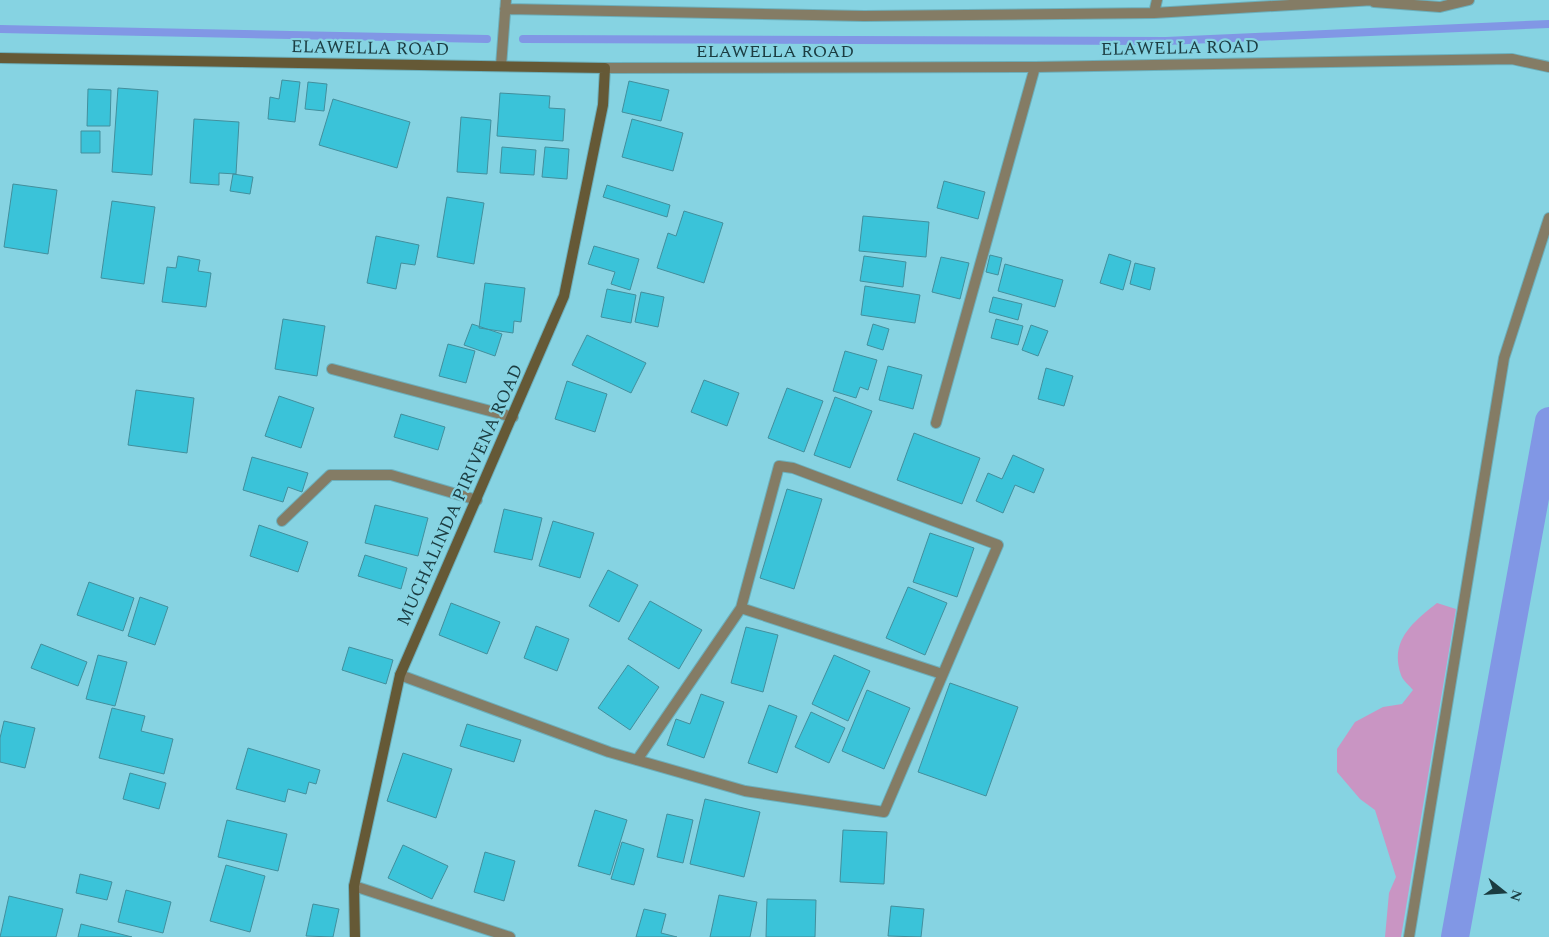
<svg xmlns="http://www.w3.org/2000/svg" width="1549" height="937" viewBox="0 0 1549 937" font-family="Spectral,serif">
<rect width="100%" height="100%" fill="#86d3e2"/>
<path fill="#c995c3" d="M1437 603 1456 609 1401 937H1385L1389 893 1396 877 1375 810 1360 799 1337 772V749L1355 722 1383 707 1402 704 1413 690C1410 686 1403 681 1401 675 1389 641 1413 622 1437 603Z"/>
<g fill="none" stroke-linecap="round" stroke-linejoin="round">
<path stroke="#8197e5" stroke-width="8" d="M0 29 487 39
M523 39 1166 41 1549 24"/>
<path stroke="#8197e5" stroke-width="28" d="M1455 937 1549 421"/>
</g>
<path fill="#3ac3d9" stroke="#428f9d" d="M282 80 300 82 295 122 268 119 270 97 279 99Z
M629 81 669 90 661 121 622 112Z
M308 82 327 84 324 111 305 109Z
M118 88 158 91 152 175 112 172Z
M88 89 111 90 110 126H87Z
M500 93 550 96 549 108 565 109 563 141 497 136Z
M333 99 410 122 397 168 319 145Z
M461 117 491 120 487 174 457 172Z
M194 119 239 122 236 174 219 173V185L190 183Z
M632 119 683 133 673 171 622 157Z
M81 131H100V153H81Z
M502 147 536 150 534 175 500 173Z
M545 147 569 149 567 179 542 177Z
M233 174 253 177 250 194 230 191Z
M944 181 985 192 978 219 937 208Z
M13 184 57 190 48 254 4 247Z
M607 185 670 205 667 217 603 197Z
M447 197 484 203 474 264 437 257Z
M112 201 155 207 144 284 101 278Z
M684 211 723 223 704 283 657 268 668 233 676 236Z
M863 216 929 222 926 257 859 251Z
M376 236 419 245 415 265 401 263 396 289 367 283Z
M594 246 639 259 630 290 611 284 615 272 588 264Z
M1109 254 1131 261 1123 290 1100 283Z
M990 255 1002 258 998 275 986 272Z
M178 256 200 260 198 271 211 273 206 307 162 302 167 267 176 268Z
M864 256 906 262 903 287 860 281Z
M941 257 969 263 960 299 932 292Z
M1135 263 1155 268 1150 290 1130 284Z
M1005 264 1063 280 1055 307 998 291Z
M485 283 525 288 521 322 514 321 513 333 479 328Z
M865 286 920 295 915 323 861 315Z
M607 289 636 295 631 323 601 317Z
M641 292 664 297 658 327 635 322Z
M993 297 1022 304 1018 320 989 312Z
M283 319 325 326 317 376 275 369Z
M996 319 1023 326 1018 345 991 338Z
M472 324 502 334 495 356 464 345Z
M873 324 889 329 883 350 867 345Z
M1031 325 1048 331 1038 356 1022 350Z
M587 335 646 363 631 393 572 365Z
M448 344 475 351 466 383 439 376Z
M845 351 877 360 868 390 860 387 856 398 833 391Z
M888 366 922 375 913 409 879 400Z
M1046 368 1073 376 1064 406 1038 399Z
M704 380 739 393 727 426 691 412Z
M567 381 607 394 595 432 555 419Z
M787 388 823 401 804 452 768 438Z
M136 390 194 398 187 453 128 445Z
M279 396 314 408 301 448 265 436Z
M835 397 872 411 850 468 814 455Z
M401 414 445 427 438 450 394 437Z
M914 433 980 458 962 504 897 480Z
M1013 455 1044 469 1034 493 1015 485 1003 513 976 501 988 473 1002 479Z
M252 457 308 473 302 492 288 487 283 502 243 490Z
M787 489 822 499 794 589 760 578Z
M375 505 428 518 418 556 365 543Z
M504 509 542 518 532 560 494 552Z
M553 521 594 533 580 578 539 566Z
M259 525 308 542 298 572 250 556Z
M930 533 974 548 957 597 913 582Z
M365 555 407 568 401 589 358 576Z
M608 570 638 585 619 622 589 606Z
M89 582 134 598 123 631 77 615Z
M908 587 947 603 925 655 886 638Z
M140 597 168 607 155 645 128 636Z
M650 601 702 630 679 669 628 639Z
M451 603 500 622 487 654 439 635Z
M536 626 569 639 557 671 524 658Z
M746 627 778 635 763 692 731 683Z
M41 644 87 662 78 686 31 668Z
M349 647 393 660 386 684 342 670Z
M98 655 127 662 115 706 86 699Z
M834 655 870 671 848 721 812 704Z
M628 665 659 687 630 730 598 708Z
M950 683 1018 707 986 796 918 772Z
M867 690 910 708 884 769 842 751Z
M701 694 724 702 704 758 667 745 676 719 690 724Z
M769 705 797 716 777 773 748 763Z
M112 708 145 716 141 731 173 739 164 774 99 758Z
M811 712 845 728 829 763 795 747Z
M4 721 35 728 25 768 0 762V738Z
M467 724 521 740 514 762 460 746Z
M248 748 320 770 316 784 309 782 306 794 288 789 285 802 236 789Z
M403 753 452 769 436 818 387 801Z
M130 773 166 783 159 809 123 799Z
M705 799 760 812 744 877 690 864Z
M595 810 627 820 610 875 578 866Z
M667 814 693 820 683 863 657 857Z
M227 820 287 834 278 871 218 857Z
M843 830 887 832 884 884 840 882Z
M622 842 644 849 634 885 611 879Z
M403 845 448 866 432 899 388 878Z
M485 852 515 861 504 901 474 892Z
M226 865 265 876 250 932 210 921Z
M80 874 112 882 107 900 76 893Z
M126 890 171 902 163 933 118 922Z
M719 895 757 902 750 937H710Z
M9 896 63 909 56 937H0Z
M767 899 816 900 815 937H766Z
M313 904 339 909 333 937 306 936Z
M891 906 924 909 921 937 888 936Z
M644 909 666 914 661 933 677 937H636Z
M81 924 132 937H78Z"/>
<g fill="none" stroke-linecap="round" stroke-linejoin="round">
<g stroke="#6cafbb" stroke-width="12">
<path id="street" d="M1374 2 1440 7 1469 0
M505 9 864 16 1154 13 1375 0
M1154 13 1157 0
M501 66 506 0
M605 68 1035 67 1512 59 1549 67
M332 369 513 417
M936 423 1035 67
M282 521 330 475H391L477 500
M741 608 942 674
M400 675 609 752 745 791 884 812 998 545 793 468 779 466 741 608 637 760
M354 886 510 937
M1409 937 1504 358 1549 218"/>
</g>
<g stroke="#6cafbb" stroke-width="12">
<path id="secondary" d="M0 58 605 68 603 105 564 296 400 675 354 886 355 937"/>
</g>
<use href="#street" stroke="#847c65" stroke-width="10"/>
<use href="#secondary" stroke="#655936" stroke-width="10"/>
</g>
<g text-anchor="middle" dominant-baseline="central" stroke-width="4.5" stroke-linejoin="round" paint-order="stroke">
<g font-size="18" fill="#1b3c41" stroke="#86d3e2">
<text transform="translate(370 48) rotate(1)">ELAWELLA ROAD</text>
<text transform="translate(1180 48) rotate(-1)">ELAWELLA ROAD</text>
<text x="775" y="51">ELAWELLA ROAD</text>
<text transform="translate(460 495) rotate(-66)">MUCHALINDA PIRIVENA ROAD</text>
</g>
</g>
<g transform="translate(1504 892) rotate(107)" stroke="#86d3e2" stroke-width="4" paint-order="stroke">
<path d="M0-4L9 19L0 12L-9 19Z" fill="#1b3c41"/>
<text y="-8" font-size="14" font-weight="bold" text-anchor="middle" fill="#1b3c41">N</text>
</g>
</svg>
